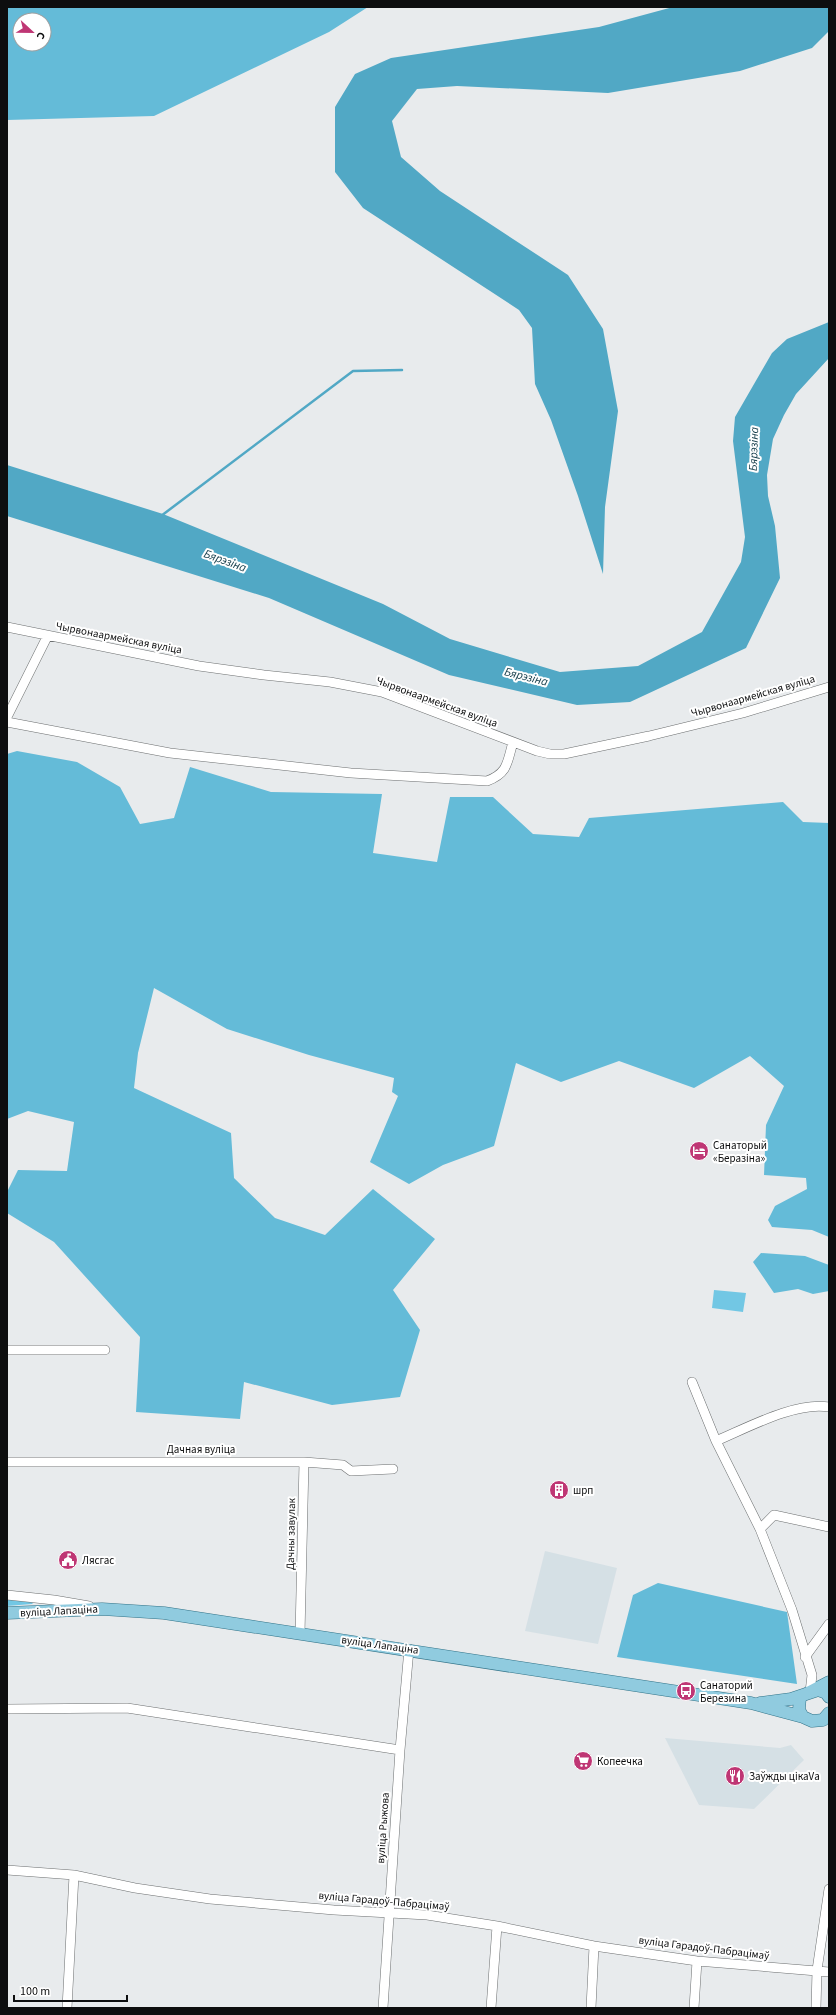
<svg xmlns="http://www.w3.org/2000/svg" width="836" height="2015" viewBox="0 0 836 2015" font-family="'Source Sans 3',sans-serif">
<rect width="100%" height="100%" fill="#e8ebed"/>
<path fill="#d5e0e5" d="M545 1551 617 1568 598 1644 525 1631Z
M665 1738 780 1748 791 1745 804 1760 754 1809 699 1805Z"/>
<path fill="#72c7e4" d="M714 1290 746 1293 743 1312 712 1308Z
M7 1599 34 1602 32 1604 7 1606Z"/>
<path fill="#64bbd8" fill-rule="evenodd" d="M7 7H368L329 32 154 116 7 120ZM20 20H44V44H20Z
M17 751 77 762 120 787 140 824 174 818 190 767 271 792 382 794 373 853 437 862 450 797H493L533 834 579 837 589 818 783 802 803 822 829 823V1237L812 1230 772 1227 768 1220 775 1206 807 1189 806 1178 764 1175 766 1125 784 1086 750 1056 694 1088 619 1061 561 1082 516 1063 494 1146 443 1165 409 1184 370 1162 398 1096 392 1092 394 1078 309 1055 227 1029 154 988 138 1053 134 1088 231 1133 234 1178 275 1218 325 1235 373 1189 435 1239 393 1290 420 1330 400 1397 332 1405 244 1382 240 1419 136 1412 140 1337 54 1242 7 1213V1192L18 1170 67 1171 74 1122 28 1111 7 1119V754Z
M761 1253 805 1256 829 1265V1291L813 1294 798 1289 774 1293 753 1262Z
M658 1583 787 1612 797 1684 617 1657 633 1595Z"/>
<path fill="#51a8c5" d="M673 7H829V31L812 48 740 71 608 93 457 86 417 89 392 121 401 157 440 191 568 275 603 329 618 411 605 507 603 574 578 496 551 420 535 384 532 328 519 310 363 208 335 172V107L355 74 391 58 599 27Z
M829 322V358L796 394 784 415 773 439 767 475 768 496 775 526 780 578 746 648 630 702 577 705 449 675 269 598 7 516V465L163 514 383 604 450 639 560 672 638 666 702 632 741 562 745 537 733 441 735 417 772 353 787 339Z"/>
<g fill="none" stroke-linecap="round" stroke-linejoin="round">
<path stroke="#51a8c5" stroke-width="2.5" d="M161 516 353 371 402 370"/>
<g stroke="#6c6f70" stroke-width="10">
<path id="minor" d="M7 627 199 666 264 675 330 682 382 692 537 751 550 754H564L649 736 743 713 829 687
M7 717 47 637
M7 722 170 753 351 773 487 781C508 773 507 763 513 742
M7 1350H105
M692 1382 716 1441 760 1529 792 1610 812 1675 810 1692
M716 1441C747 1428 796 1401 829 1407
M7 1462H304L343 1465 351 1471 393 1469
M760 1529 774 1515 829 1527
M7 1595 54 1600 89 1606
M300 1634 304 1462
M805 1657 829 1624
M7 1709 127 1708 400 1750
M7 1870 74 1875 135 1888 210 1899 334 1910 427 1915 497 1926 594 1946 697 1961 829 1972
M67 2008 74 1875
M383 2008 400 1750 409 1649
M491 2008 497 1926
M591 2008 594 1946
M694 2008 697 1961
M816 2008 817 1970 829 1889"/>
</g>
<g stroke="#327388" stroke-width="13">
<path id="major" d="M7 1613 102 1609 164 1613 751 1703 803 1717 812 1721 823 1720 829 1713
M760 1703 791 1699 818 1690 826 1693 829 1697
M803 1717 799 1710 800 1697 829 1682"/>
</g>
<use href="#minor" stroke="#fff" stroke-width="9"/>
<use href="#major" stroke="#90cbdf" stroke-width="12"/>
</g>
<defs>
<g id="hotel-disc" transform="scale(1)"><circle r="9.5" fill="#bf3674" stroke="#fff"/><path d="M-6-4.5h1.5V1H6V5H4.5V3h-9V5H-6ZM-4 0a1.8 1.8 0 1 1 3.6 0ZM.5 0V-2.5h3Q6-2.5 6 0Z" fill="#fff"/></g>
<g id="building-disc" transform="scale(1)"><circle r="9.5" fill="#bf3674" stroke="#fff"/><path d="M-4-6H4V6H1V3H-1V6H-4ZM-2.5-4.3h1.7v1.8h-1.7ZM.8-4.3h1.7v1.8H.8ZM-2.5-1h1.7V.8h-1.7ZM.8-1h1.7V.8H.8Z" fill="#fff"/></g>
<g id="civic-disc" transform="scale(1)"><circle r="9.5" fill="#bf3674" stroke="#fff"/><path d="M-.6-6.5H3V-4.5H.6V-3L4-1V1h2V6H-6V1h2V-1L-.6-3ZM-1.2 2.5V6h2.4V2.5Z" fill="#fff"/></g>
<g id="bus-disc" transform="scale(1)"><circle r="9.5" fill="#bf3674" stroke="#fff"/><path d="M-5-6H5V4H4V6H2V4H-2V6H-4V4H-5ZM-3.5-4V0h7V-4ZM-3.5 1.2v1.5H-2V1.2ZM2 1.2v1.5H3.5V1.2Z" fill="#fff"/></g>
<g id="supermarket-disc" transform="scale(1)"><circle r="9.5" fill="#bf3674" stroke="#fff"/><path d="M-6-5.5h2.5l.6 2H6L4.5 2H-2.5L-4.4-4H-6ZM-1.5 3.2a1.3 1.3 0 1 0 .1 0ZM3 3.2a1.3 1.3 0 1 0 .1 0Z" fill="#fff"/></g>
<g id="restaurant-disc" transform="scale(1)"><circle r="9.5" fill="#bf3674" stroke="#fff"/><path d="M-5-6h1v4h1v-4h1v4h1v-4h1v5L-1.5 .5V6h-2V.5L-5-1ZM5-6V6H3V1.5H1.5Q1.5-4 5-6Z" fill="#fff"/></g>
</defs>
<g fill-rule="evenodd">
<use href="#hotel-disc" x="699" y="1151"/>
<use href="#building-disc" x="559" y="1490"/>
<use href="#civic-disc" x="68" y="1560"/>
<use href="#bus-disc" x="686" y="1691"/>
<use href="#supermarket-disc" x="583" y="1761"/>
<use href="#restaurant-disc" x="735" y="1776"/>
</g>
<g text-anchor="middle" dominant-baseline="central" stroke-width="4" stroke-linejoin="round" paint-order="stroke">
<g font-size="11" fill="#0d0e0f" stroke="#fff">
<text transform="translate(119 638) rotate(11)">Чырвонаармейская вуліца</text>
<text transform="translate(753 696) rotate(-16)">Чырвонаармейская вуліца</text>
<text transform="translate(437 702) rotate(20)">Чырвонаармейская вуліца</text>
<text x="201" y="1449">Дачная вуліца</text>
<text transform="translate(291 1534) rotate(-89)">Дачны завулак</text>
<text transform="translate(59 1611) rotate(-3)">вуліца Лапаціна</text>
<text transform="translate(380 1645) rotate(8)">вуліца Лапаціна</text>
<text transform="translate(383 1828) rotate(-86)">вуліца Рыжова</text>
<text transform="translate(384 1901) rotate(5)">вуліца Гарадоў-Пабрацімаў</text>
<text transform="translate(704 1948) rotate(7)">вуліца Гарадоў-Пабрацімаў</text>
</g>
<g font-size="11" fill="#0d0e0f" stroke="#fff" text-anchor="start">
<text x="713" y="1145">Санаторый<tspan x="713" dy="13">«Беразіна»</tspan></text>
<text x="573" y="1490">шрп</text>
<text x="82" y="1560">Лясгас</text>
<text x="700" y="1685">Санаторий<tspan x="700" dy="13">Березина</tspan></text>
<text x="597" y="1761">Копеечка</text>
<text x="749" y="1776">Заўжды цікаVа</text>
</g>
<g font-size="12" font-style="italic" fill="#143c49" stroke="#fff">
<text transform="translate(754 449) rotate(-88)">Бярэзіна</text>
<text transform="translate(225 561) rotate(20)">Бярэзіна</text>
<text transform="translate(526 677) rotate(14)">Бярэзіна</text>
</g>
</g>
<rect width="836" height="2015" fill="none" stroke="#0d0e0f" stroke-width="16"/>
<g transform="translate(32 32) rotate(112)"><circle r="19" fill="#ffffff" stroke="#9e9f9f"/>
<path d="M0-3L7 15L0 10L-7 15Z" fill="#bf3674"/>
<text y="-6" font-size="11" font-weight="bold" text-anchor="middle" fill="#0d0e0f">С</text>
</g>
<path d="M14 1995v6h113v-6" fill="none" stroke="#0d0e0f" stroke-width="2"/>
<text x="20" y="1995" font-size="12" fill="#0d0e0f" stroke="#ffffff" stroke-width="3" paint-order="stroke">100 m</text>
</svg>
